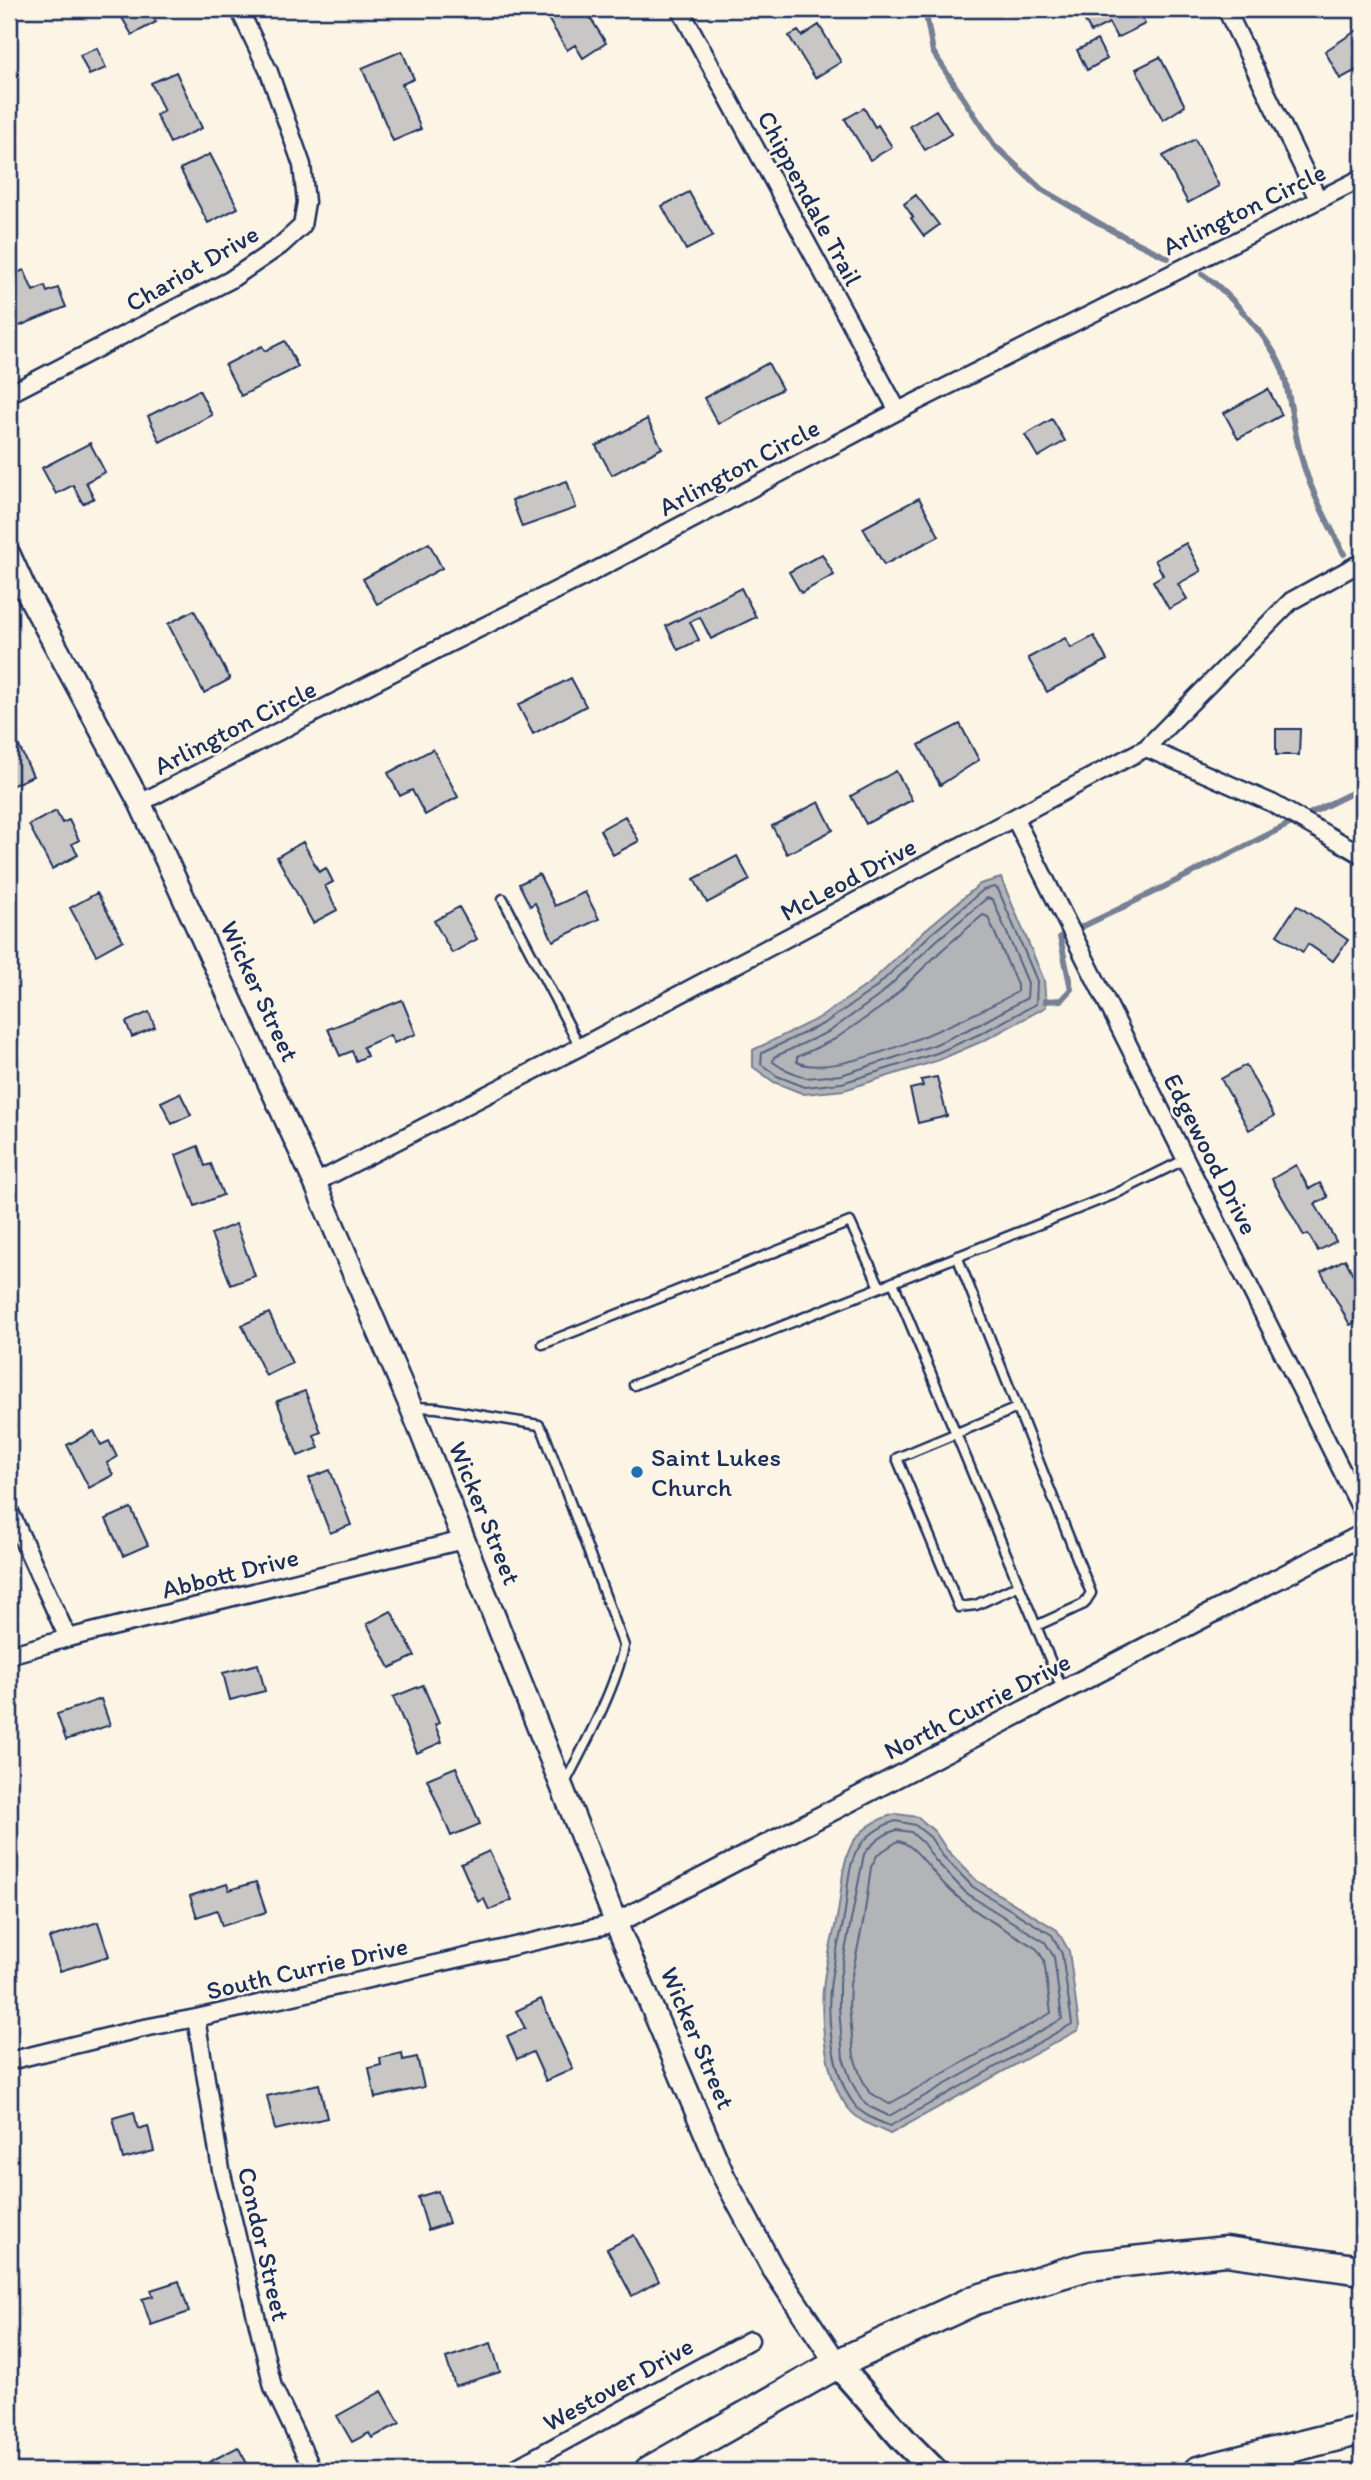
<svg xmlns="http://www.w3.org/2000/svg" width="1371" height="2480" viewBox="0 0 1371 2480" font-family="Itim,sans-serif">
<rect width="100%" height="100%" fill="#fcf5e5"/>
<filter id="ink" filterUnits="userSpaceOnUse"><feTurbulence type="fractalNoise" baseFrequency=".0143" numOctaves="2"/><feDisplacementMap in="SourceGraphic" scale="14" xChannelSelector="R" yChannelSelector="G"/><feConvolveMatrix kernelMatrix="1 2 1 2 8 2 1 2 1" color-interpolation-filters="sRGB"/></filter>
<g filter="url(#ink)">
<path fill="#b2b4b8" stroke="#767f94" stroke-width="2" d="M1001 878 1044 980 1046 1007 985 1040 939 1060 844 1090 804 1094 774 1082 753 1067V1050L821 1017 870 983 925 930 980 884Z
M896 1814 918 1817 935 1832 947 1850 977 1881 1057 1930 1069 1951 1079 2026 1078 2030 890 2134C876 2127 859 2122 849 2109 825 2081 819 2016 824 1980 827 1957 834 1934 838 1912 842 1891 841 1868 850 1848 857 1831 878 1818 896 1814Z"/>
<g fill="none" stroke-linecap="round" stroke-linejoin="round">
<path stroke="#576482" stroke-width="2" d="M994 887 998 889 1037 981 1036 1004 982 1033 937 1053 842 1083 805 1087 777 1076 761 1064 762 1053 825 1023 874 989 930 935 983 890Z
M987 898 993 900 1028 983 1027 998 978 1025 934 1045 841 1075 806 1078 782 1068 773 1062 774 1057 830 1031 879 996 936 941Z
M983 915 988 917 1017 985V992C976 1015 837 1082 797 1062V1057L835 1039 886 1004 943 949Z
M896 1821 915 1825 930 1837 942 1855 973 1887 1052 1935 1062 1954 1072 2024 890 2126C877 2121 862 2115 854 2104 832 2075 826 2015 831 1980 834 1957 842 1934 845 1911 848 1892 847 1866 858 1849 865 1836 882 1825 896 1821Z
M897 1830 911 1832 923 1843 935 1860 967 1894 1045 1942 1054 1957 1062 2019 889 2116 870 2107 861 2099 851 2081 843 2058 839 2007V1982L864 1854C872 1844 884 1833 897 1830Z
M898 1841C914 1843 931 1871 944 1884 970 1912 1005 1928 1037 1949L1044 1960 1051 2013 889 2104 869 2092 861 2077 854 2057 849 2007 850 1984 864 1918 871 1867 878 1854Z"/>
<path stroke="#767f94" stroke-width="6" d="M925 9 933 52 994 145 1041 189 1111 230 1168 258
M1202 274C1227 290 1274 343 1283 372 1291 399 1293 429 1301 456 1310 491 1328 522 1344 554
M1358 583 1362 591
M1045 1001 1061 1000 1071 989 1060 937C1162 890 1261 837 1362 788"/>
</g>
<path fill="#c8c7c6" stroke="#1b2f5e" stroke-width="2" d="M117 9H148L156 22 132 35Z
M549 9H585L606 43 583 58 575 45 567 50 544 12Z
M1086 9H1138L1145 24 1117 38 1109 23 1091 32 1080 12Z
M819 25 841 62 815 78 789 36 798 31 802 36Z
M1359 29 1362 31V67L1340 79 1325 51Z
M1097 40 1107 59 1087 70 1077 50Z
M97 48 106 68 89 75 80 55Z
M402 51 414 79 402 84 421 129 393 141 362 68Z
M1160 57 1185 106 1163 120 1136 69Z
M176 72 202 128 170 143 156 115 164 111 151 83Z
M864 108 875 127 878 125 892 147 870 160 845 119Z
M936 110 951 134 925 150 910 126Z
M1195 139 1219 186 1188 203 1163 156Z
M210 154 238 208 208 223 180 169Z
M689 192 713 236 686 250 662 206Z
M916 195 939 225 924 236 911 218 913 217 904 204Z
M24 270 33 291 45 286 47 292 58 288 66 307 17 327 9 308V276Z
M285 341 298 367 241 396 225 365 262 346 265 351Z
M768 363 782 389 718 424 704 398Z
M1268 389 1282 415 1238 439 1224 413Z
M199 390 212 415 160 442 148 416Z
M647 419 662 448 612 475 596 446Z
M1052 419 1065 441 1038 457 1025 435Z
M90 443 105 472 86 482 94 498 83 504 73 485 56 494 42 468Z
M567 481 576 508 522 527 512 500Z
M919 498 939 536 884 565 863 528Z
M429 543 442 568 377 604 363 579Z
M1186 543 1201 571 1178 584 1187 599 1169 609 1153 581 1163 575 1155 560Z
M822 554 834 575 801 593 789 572Z
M741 588 756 617 711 639 700 617 690 622 699 640 678 650 666 626Z
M194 610 230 679 204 693 168 624Z
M1094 636 1107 660 1047 692 1028 658 1065 638 1071 648Z
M571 678 586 706 533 734 518 705Z
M960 724 979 760 940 785 919 745Z
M1276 729H1300L1299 755H1276Z
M16 740 33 776 9 787V743Z
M433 749 458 797 425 815 412 790 400 796 388 773Z
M896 771 912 800 866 824 851 796Z
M819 802 833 830 787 854 772 826Z
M56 811 62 823 69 820 79 840 72 844 78 855 52 869 29 825Z
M625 816 639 841 613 855 600 830Z
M303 842 319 872 326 868 333 882 325 886 337 910 313 923 277 857Z
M737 856 750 880 707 903 694 879Z
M539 874 555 906 585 892 599 919 553 941 535 903 530 906 519 884Z
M97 893 123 940 96 955 70 908Z
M1297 905 1348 940 1333 961 1308 944 1303 952 1277 935Z
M459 907 477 939 452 953 434 921Z
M402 1000 416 1034 394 1043 390 1035 363 1047 367 1056 356 1061 352 1051 340 1056 328 1029Z
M149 1012 155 1027 132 1037 126 1022Z
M1246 1065 1274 1116 1249 1130 1221 1079Z
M937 1077 947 1116 918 1123 910 1089 923 1086 921 1080Z
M180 1093 191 1115 172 1124 161 1102Z
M198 1146 205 1166 211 1164 223 1195 195 1206 176 1155Z
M1296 1165 1309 1189 1320 1183 1328 1197 1315 1204 1336 1241 1318 1251 1308 1234 1304 1236 1272 1179Z
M236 1224 255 1276 231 1285 211 1234Z
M1345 1259 1362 1291V1319L1350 1325 1321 1272Z
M269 1313 292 1363 266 1376 242 1325Z
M305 1391 321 1432 314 1435 319 1448 298 1456 277 1401Z
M94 1431 101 1445 109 1441 117 1457 107 1463 113 1475 89 1488 67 1445Z
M330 1470 351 1525 330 1533 309 1478Z
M131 1508 148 1545 123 1556 106 1519Z
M391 1611 415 1656 390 1668 367 1624Z
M258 1664 265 1691 230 1700 223 1673Z
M423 1685 439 1723 435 1725 442 1742 417 1753 393 1697Z
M101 1699 110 1725 66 1740 57 1714Z
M456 1767 480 1824 451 1836 427 1779Z
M489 1851 512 1900 489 1910 484 1899 478 1902 461 1864Z
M256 1882 266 1912 222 1926 217 1910 197 1917 190 1896 227 1884 229 1890Z
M98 1922 109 1956 60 1971 49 1938Z
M541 1999 573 2069 546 2081 533 2052 517 2059 507 2036 525 2028 516 2011Z
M402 2053 403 2060 417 2057 424 2087 375 2098 369 2068 381 2065 380 2058Z
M319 2084 327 2118 275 2130 267 2096Z
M134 2112 138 2129 148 2126 154 2151 123 2159 113 2118Z
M438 2191 449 2223 428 2230 418 2197Z
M634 2235 659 2281 632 2296 607 2249Z
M179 2281 189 2312 151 2325 142 2299 153 2296 151 2290Z
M491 2343 500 2372 455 2386 446 2358Z
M382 2391 400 2423 372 2438 369 2433 352 2442 337 2416Z
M238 2447 251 2471H214L209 2462Z"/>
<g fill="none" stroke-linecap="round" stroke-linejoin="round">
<g stroke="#1b2f5e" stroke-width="13">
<path id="service" d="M503 899 580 1047
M957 1256 1091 1593 1084 1604 1036 1626
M893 1282 1063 1691
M543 1344 850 1222 880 1287
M634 1385 1115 1194 1186 1159
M414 1407 437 1408 539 1425 544 1433 624 1646C615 1690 585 1744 564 1785
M1017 1408 897 1458 959 1607 976 1605 1019 1585"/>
</g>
<g stroke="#1b2f5e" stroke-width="21">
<path id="minor" d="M680 9 898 411
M1226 9 1318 199
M9 394 230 280 280 246 302 226 306 202 302 165 269 72 239 9
M1146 748 1272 803 1362 855
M140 803 444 646 587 575 898 411 1362 178
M1015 819 1362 1511
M315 1183 580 1047 1146 748 1291 601 1362 562
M9 1510 68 1638
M9 1655 68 1638 463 1540
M196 2018 221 2170 273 2387 313 2471
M9 2061 139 2029 196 2018 616 1923
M510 2471 750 2340"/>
</g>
<g stroke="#1b2f5e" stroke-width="24">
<path id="tertiary" d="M616 1923 1362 1535"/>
</g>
<g stroke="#1b2f5e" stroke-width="26">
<path id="secondary" d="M9 554 24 587 140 803 315 1183 411 1407 616 1923 724 2177 772 2267 837 2364"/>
</g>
<g stroke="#1b2f5e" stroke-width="30">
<path id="primary" d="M837 2364 904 2440 935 2471"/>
</g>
<g stroke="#1b2f5e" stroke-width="33">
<path id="motorway" d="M649 2471 837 2364 975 2300 1087 2266 1226 2251 1362 2270
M1198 2471 1362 2430"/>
</g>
<use href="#service" stroke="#fcf5e5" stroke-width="8"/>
<use href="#minor" stroke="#fcf5e5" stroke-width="16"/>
<use href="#tertiary" stroke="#fcf5e5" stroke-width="19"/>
<use href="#secondary" stroke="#fcf5e5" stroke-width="21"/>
<use href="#primary" stroke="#fcf5e5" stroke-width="24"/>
<use href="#motorway" stroke="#fcf5e5" stroke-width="28"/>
</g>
</g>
<circle fill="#1f6fb2" stroke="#fcf5e5" stroke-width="2.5" cx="637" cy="1472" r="7"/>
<g text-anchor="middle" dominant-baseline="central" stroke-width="5" stroke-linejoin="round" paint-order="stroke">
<g font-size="26" fill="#1b2f5e" stroke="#fcf5e5">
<text transform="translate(810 198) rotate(62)">Chippendale Trail</text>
<text transform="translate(1244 209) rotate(-26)">Arlington Circle</text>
<text transform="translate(192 268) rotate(-30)">Chariot Drive</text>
<text transform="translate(739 467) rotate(-28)">Arlington Circle</text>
<text transform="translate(235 727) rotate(-27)">Arlington Circle</text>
<text transform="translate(848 879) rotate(-28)">McLeod Drive</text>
<text transform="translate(260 991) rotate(65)">Wicker Street</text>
<text transform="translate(1211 1154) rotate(63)">Edgewood Drive</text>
<text transform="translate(485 1513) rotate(68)">Wicker Street</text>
<text transform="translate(230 1573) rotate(-14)">Abbott Drive</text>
<text transform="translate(977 1706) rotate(-27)">North Currie Drive</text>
<text transform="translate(307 1968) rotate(-13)">South Currie Drive</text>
<text transform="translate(698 2038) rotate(67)">Wicker Street</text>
<text transform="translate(264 2244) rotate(77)">Condor Street</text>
<text transform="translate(618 2384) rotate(-29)">Westover Drive</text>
</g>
<g font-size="26" fill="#1b2f5e" stroke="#fcf5e5" text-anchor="start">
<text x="651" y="1457">Saint Lukes<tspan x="651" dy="30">Church</tspan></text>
</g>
</g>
<rect width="1371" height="2480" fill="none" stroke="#fcf5e5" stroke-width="35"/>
<rect x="18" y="18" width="1336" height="2445" fill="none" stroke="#1b2f5e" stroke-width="2.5" filter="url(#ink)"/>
</svg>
